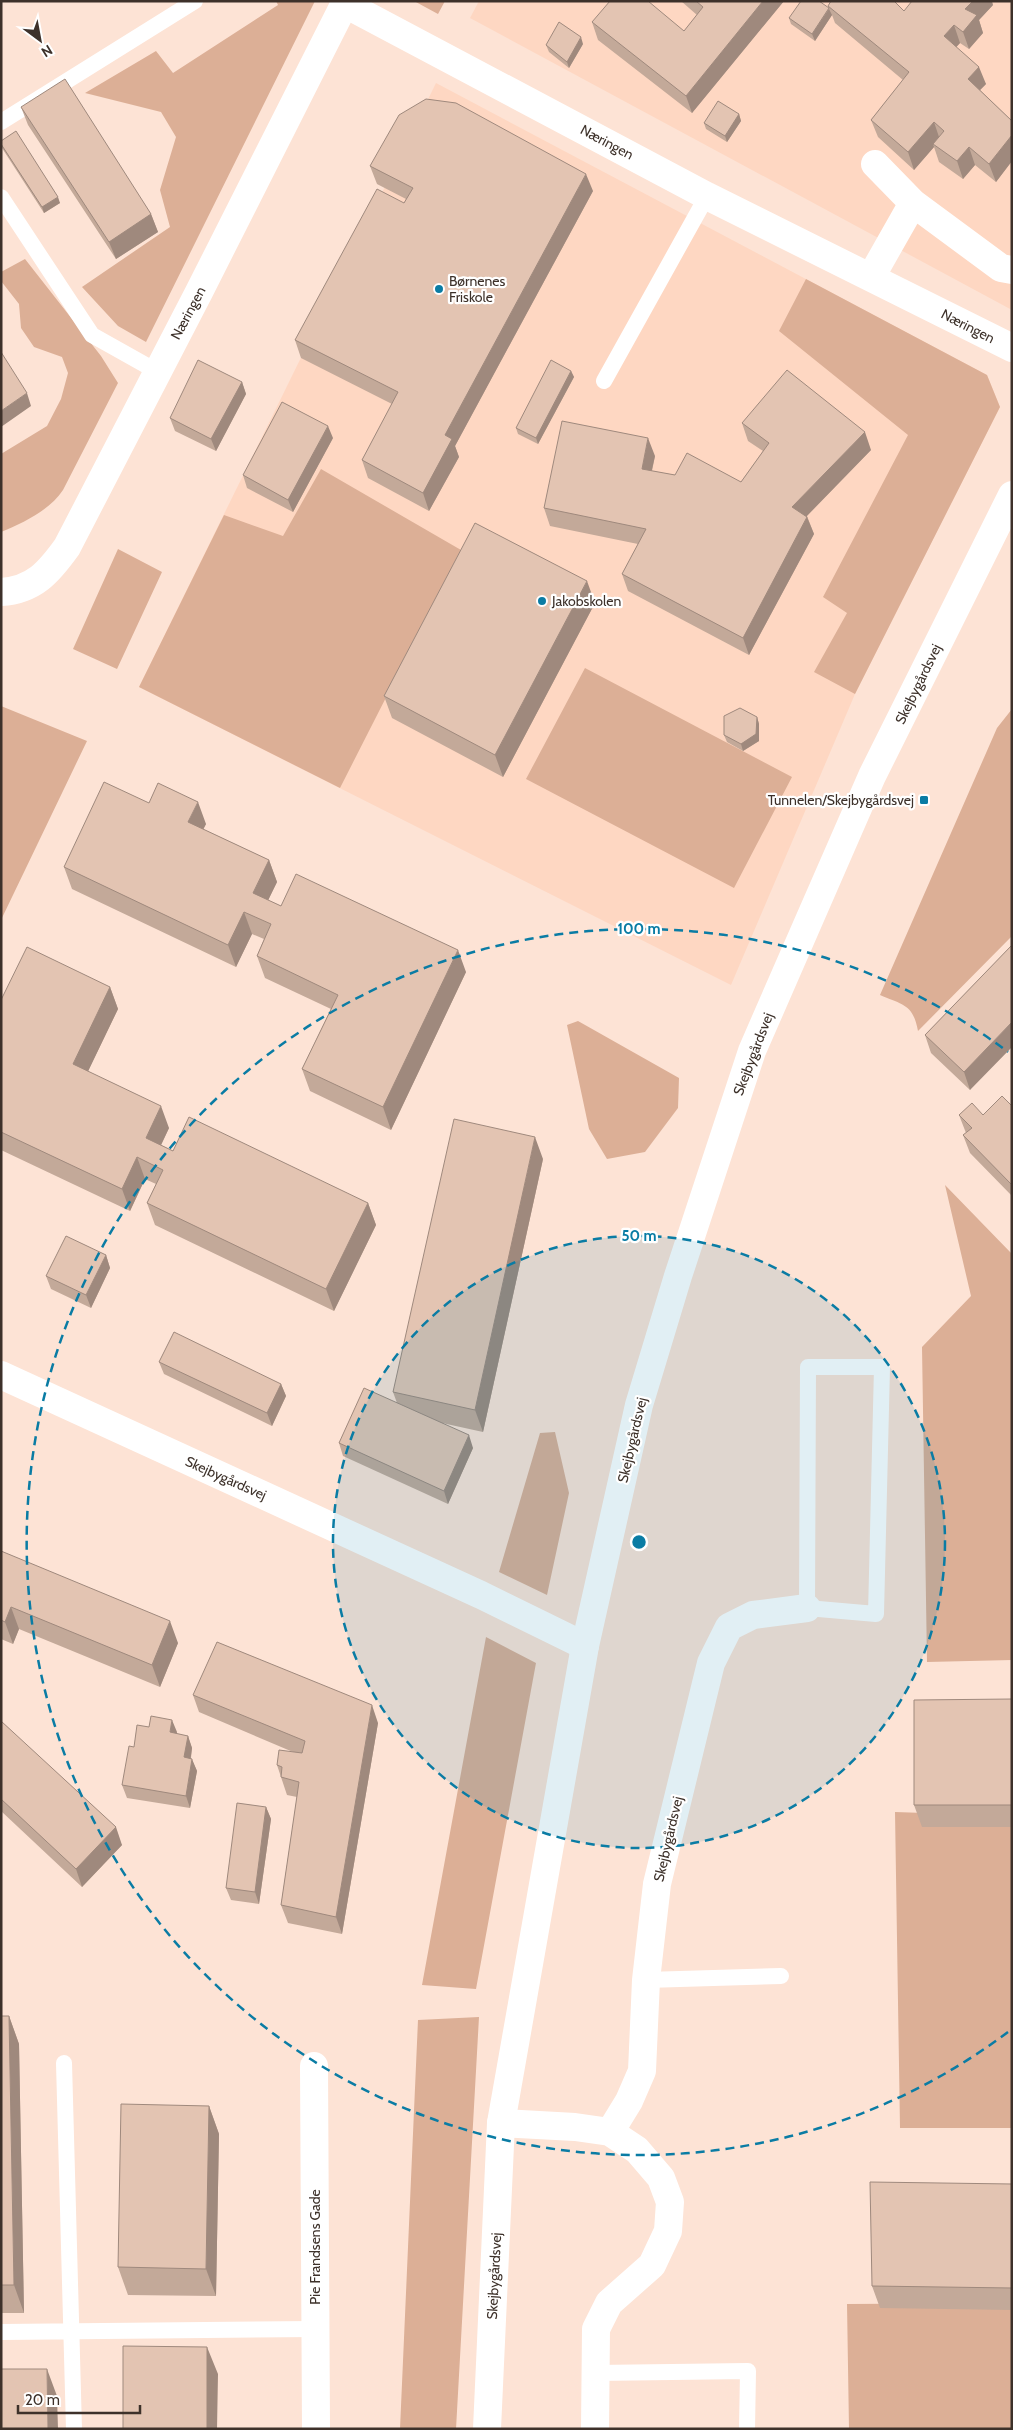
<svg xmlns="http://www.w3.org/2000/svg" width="1013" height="2430" viewBox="0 0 1013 2430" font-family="Cabin,sans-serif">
<rect width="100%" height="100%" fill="#fde3d5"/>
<path fill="#fed7c2" d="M479 1H1012V310L470 18Z
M436 83 987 375 1000 407 855 694 731 985 139 687Z"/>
<path fill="#dcaf96" d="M276 1H315L146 342 118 326 82 287 170 227 160 190 176 137 161 112 85 93 156 51 173 73 278 5Z
M414 1H445L438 14Z
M25 259 101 356 118 383 63 490C50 510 23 523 1 532V454L47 426 61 399 68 373 62 357 34 347 21 328 19 304 1 281V272Z
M806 279 987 375 1000 407 855 694 814 672 847 613 823 597 908 435 779 331Z
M321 469 461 550 340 788 139 687 224 515 283 536Z
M118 549 162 572 117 669 73 649Z
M585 668 792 777 734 888 526 779Z
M1 706 87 741 1 920Z
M1012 709V936L918 1031C913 1004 903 1005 880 995L997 728Z
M578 1021 679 1078 678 1108 645 1152 607 1159 589 1129 567 1025Z
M945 1185 1012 1254V1660L927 1662 922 1347 971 1296Z
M555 1432 569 1493 547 1595 499 1572 540 1433Z
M486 1637 536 1663 476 1989 422 1985Z
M895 1812 1012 1816V2128H900Z
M479 2017 456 2429H400L418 2020Z
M1012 2303V2429H849L847 2304Z"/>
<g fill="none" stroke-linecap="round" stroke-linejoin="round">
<path stroke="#fff" stroke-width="16" d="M1 122 195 1
M1 197 92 335 158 372
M604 381 707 196
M808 1367H882L876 1614 807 1608Z
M646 1980 781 1976
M64 2063 74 2429
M1 2332 315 2329
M595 2373 748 2371 747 2429"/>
<path stroke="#fff" stroke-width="28" d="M345 4 707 196 1012 348
M875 164 913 203 1001 268 1012 270
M871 277 913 203
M1 592C34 590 49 572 67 547L199 292 346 1
M1 1375 481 1595 585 1646
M314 2066 316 2429
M501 2123 575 2127 610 2132 637 2150 661 2178 670 2202 668 2231 652 2265 609 2303 596 2329 595 2429
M610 2132 629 2101 642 2071 646 1980 657 1884 711 1663 729 1627 753 1615 807 1608"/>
<path stroke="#fff" stroke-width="28" d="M487 2429 501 2123 585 1646 639 1405 678 1276 752 1051 872 776 1012 495"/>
</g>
<path fill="#c3a999" d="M681 1H784L692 113 598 40 592 22 684 31 697 15Z
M895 2 904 11 993 5 979 20 983 33 969 49 960 43 956 47 986 84 980 90 1012 121V161L996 182 975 165 963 179 939 162 934 147 914 170 878 137 871 120 903 80 835 23 832 15 815 41 791 24 789 18 829 8 828 6Z
M583 44 569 68 549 52 546 45Z
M21 107 151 214 158 232 116 259 28 125Z
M739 114 741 121 727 142 706 129 704 123Z
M1 141 60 203 44 213 2 148 1 146Z
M370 166 593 191 455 446 459 457 429 511 368 478 362 460 392 404 301 358 295 340 404 203 406 199 377 184Z
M571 371 574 377 538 444 518 434 516 428Z
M242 382 246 394 216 451 175 431 170 418Z
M742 423 871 450 807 516 814 534 749 655 628 591 622 574 638 544 550 526 544 508 655 456 652 471 675 475 741 482 763 451 748 441Z
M333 438 293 512 247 488 243 475Z
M595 603 503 777 392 718 384 696Z
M757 717 759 724V741L743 751 727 742 724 735Z
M149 803 206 824 203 829 269 860 277 882 268 900 281 906 466 972 391 1130 310 1091 302 1069 331 1009 265 978 257 956 264 939 252 934 236 967 72 889 64 867Z
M1012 945 970 1090 931 1053 925 1035Z
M110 987 118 1009 88 1071 169 1128 161 1145 173 1151 368 1203 376 1225 334 1311 155 1225 147 1203 156 1184 145 1179 130 1211 1 1150V1000Z
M1012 1106V1196L970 1153 963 1135 966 1133 959 1115H983Z
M543 1159 483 1432 442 1423 473 1448 448 1504 343 1456 339 1443 397 1403 393 1392Z
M106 1255 110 1268 91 1308 51 1289 46 1276Z
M159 1362 281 1384 286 1396 272 1426 164 1374Z
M1 1551 178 1643 160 1687 19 1629 13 1644 1 1639Z
M193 1695 378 1723 342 1934 288 1923 281 1905 297 1797 287 1795 277 1765 293 1752 199 1712Z
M1012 1699V1827H922L914 1805Z
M1 1721 122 1845 82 1887 1 1811Z
M177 1732 176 1734 188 1736 192 1748 191 1758 197 1771 190 1808 127 1798 122 1785 134 1747Z
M266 1807 271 1819 259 1904 231 1900 226 1888Z
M1 2016H9L19 2044 24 2313H1Z
M209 2106 219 2134 216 2296 128 2295 118 2267Z
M1012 2184V2310L880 2308 872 2286Z"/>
<path fill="#9f897d" d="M763 1H784L692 113 686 96Z
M973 1H992L993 5 979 20 983 33 969 49 963 32 965 9Z
M829 9 832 15 815 41 812 34Z
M954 25 960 43 950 54 944 36Z
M581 37 583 44 569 68 567 62Z
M979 67 986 84 974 96 968 79Z
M739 114 741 121 727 142 725 136Z
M934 122 940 140 933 144 934 147 914 170 908 152Z
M1012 135V161L996 182 989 164Z
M969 147 975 165 963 179 957 161Z
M586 174 593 191 455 446 459 457 429 511 423 493 445 435Z
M58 197 60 203 44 213 42 207Z
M151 214 158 232 116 259 109 242Z
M571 371 574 377 538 444 536 438Z
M242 382 246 394 216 451 211 439Z
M27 393 31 406 1 427V411Z
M328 426 333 438 293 512 288 500Z
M865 432 871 450 798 525 792 507Z
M648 438 655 456 648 487 642 469Z
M807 517 814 534 749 655 743 638Z
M587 581 595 603 503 777 495 755Z
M757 717 759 724V741L743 751 741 744Z
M198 802 206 824 196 844 188 822Z
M269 860 277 882 261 915 253 893Z
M244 912 252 934 236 967 228 945Z
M458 950 466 972 391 1130 383 1107Z
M110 987 118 1009 81 1086 73 1064Z
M1012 1022V1047L970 1090 964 1072Z
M161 1106 169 1128 154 1160 146 1138Z
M535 1137 543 1159 483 1432 475 1410Z
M137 1157 145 1179 130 1211 122 1189Z
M368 1203 376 1225 334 1311 326 1289Z
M106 1255 110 1268 91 1308 86 1295Z
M281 1384 286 1396 272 1426 267 1413Z
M469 1435 473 1448 448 1504 444 1491Z
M11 1607 19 1629 13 1644 5 1622Z
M170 1621 178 1643 160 1687 152 1665Z
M372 1705 378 1723 342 1934 336 1917Z
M172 1720 177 1732 174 1745 170 1732Z
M188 1736 192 1748 189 1770 184 1757Z
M192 1759 197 1771 190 1808 186 1796Z
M266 1807 271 1819 259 1904 255 1892Z
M116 1827 122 1845 82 1887 76 1869Z
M9 2016 19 2044 24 2313 14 2285Z
M209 2106 219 2134 216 2296 206 2269Z
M207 2347 218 2374 217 2429H207Z
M47 2369 57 2396 58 2429H48Z"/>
<path fill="#e3c4b2" stroke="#9f897d" d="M610 1H648L684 31 703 7 696 1H763L686 96 592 22Z
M801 1H819L829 8 812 34 789 18Z
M831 1H894L904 11 912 1H973L965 9 977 15 963 32 954 25 944 36 979 67 968 79 1012 121V135L989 164 969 147 957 161 933 144 944 131 934 122 908 152 871 120 909 72 828 6Z
M559 22 581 37 567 62 546 45Z
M65 79 151 214 109 242 21 107Z
M426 99 456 103 586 174 445 435 452 439 423 493 362 460 398 392 295 340 377 189 404 203 413 188 370 166 399 115Z
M718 101 739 114 725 136 704 123Z
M16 131 58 197 42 207 1 144V141Z
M1 352 27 393 1 411Z
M198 360 242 382 211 439 170 418Z
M551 360 571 371 536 438 516 428Z
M787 370 865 432 792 507 807 517 743 638 622 574 646 529 544 508 562 421 648 438 642 469 675 475 687 453 741 482 769 443 742 423Z
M282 402 328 426 288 500 243 475Z
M475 523 587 581 495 755 384 696Z
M740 708 757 717 756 734 741 744 724 735V716Z
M104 782 149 803 158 783 198 802 188 822 269 860 253 893 281 906 296 874 458 950 383 1107 302 1069 338 995 257 956 271 924 244 912 228 945 64 867Z
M1012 945V1022L964 1072 925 1035Z
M27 947 110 987 73 1064 161 1106 146 1138 173 1151 189 1117 368 1203 326 1289 147 1203 163 1170 137 1157 122 1189 1 1132V1000Z
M1002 1096 1012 1106V1185L963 1135 972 1128 959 1115 972 1103 983 1115Z
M454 1119 535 1137 475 1410 393 1392Z
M66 1236 106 1255 86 1295 46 1276Z
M174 1332 281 1384 267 1413 159 1362Z
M364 1388 469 1435 444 1491 339 1443Z
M1 1551 170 1621 152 1665 11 1607 5 1622 1 1620Z
M217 1642 372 1705 336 1917 281 1905 299 1782 281 1777 282 1767 277 1765 279 1750 302 1753 305 1741 193 1695Z
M1012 1699V1805H914V1700Z
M151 1716 172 1720 170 1732 188 1736 184 1757 192 1759 186 1796 122 1785 129 1746 134 1747 137 1725 149 1727Z
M1 1721 116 1827 76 1869 1 1799Z
M237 1803 266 1807 255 1892 226 1888Z
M1 2016H9L14 2285H1Z
M121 2104 209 2106 206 2269 118 2267Z
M870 2182 1012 2184V2288L872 2286Z
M123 2346 207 2347V2429H123Z
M1 2369H47L48 2429H1Z"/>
<circle cx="639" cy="1542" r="306" fill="#0a7ca4" fill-opacity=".12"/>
<g fill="none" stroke="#0a7ca4" stroke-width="2.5" stroke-dasharray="9 6">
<circle cx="639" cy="1542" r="306"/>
<path d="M1008 2032A613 613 0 1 1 1008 1052"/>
</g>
<g fill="#0a7ca4" stroke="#fff" stroke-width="2">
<circle cx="439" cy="289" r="5"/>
<circle cx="542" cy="601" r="5"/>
<rect x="919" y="795" width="10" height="10" rx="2.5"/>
</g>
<g text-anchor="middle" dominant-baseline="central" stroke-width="4.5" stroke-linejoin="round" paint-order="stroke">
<g font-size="14" fill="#3d312a" stroke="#fff">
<text transform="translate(607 142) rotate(28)">Næringen</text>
<text transform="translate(188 313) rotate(-62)">Næringen</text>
<text transform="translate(968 326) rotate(27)">Næringen</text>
<text transform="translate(918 684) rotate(-64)">Skejbygårdsvej</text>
<text transform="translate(753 1054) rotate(-69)">Skejbygårdsvej</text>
<text transform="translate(632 1440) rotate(-77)">Skejbygårdsvej</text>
<text transform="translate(226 1478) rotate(24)">Skejbygårdsvej</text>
<text transform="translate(668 1839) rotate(-77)">Skejbygårdsvej</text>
<text transform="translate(315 2247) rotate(-90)">Pie Frandsens Gade</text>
<text transform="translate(494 2276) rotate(-87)">Skejbygårdsvej</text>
</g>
<g font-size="14" fill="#3d312a" stroke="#fff" text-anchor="start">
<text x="449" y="281">Børnenes<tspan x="449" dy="16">Friskole</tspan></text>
<text x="552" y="601">Jakobskolen</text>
<text x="914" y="800" text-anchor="end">Tunnelen/Skejbygårdsvej</text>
</g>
</g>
<circle cx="639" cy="1542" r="8" fill="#0a7ca4" stroke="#fff" stroke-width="2.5"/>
<g font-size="15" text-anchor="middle" font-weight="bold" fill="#0a7ca4" stroke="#fff" stroke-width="4.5" stroke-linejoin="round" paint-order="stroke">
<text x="639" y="934">100 m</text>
<text x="639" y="1241">50 m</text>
</g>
<rect width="1013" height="2430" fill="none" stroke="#3d312a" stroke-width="5"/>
<g transform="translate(40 40) rotate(148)" stroke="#ffffff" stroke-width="4" paint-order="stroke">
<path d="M0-4L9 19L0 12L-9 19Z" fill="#3d312a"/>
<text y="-8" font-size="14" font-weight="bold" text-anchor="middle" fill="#3d312a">N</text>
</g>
<path d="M18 2405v8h122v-8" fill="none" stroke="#3d312a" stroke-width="2.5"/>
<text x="25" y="2405" font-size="15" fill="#3d312a" stroke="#ffffff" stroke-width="4" paint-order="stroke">20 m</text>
</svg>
